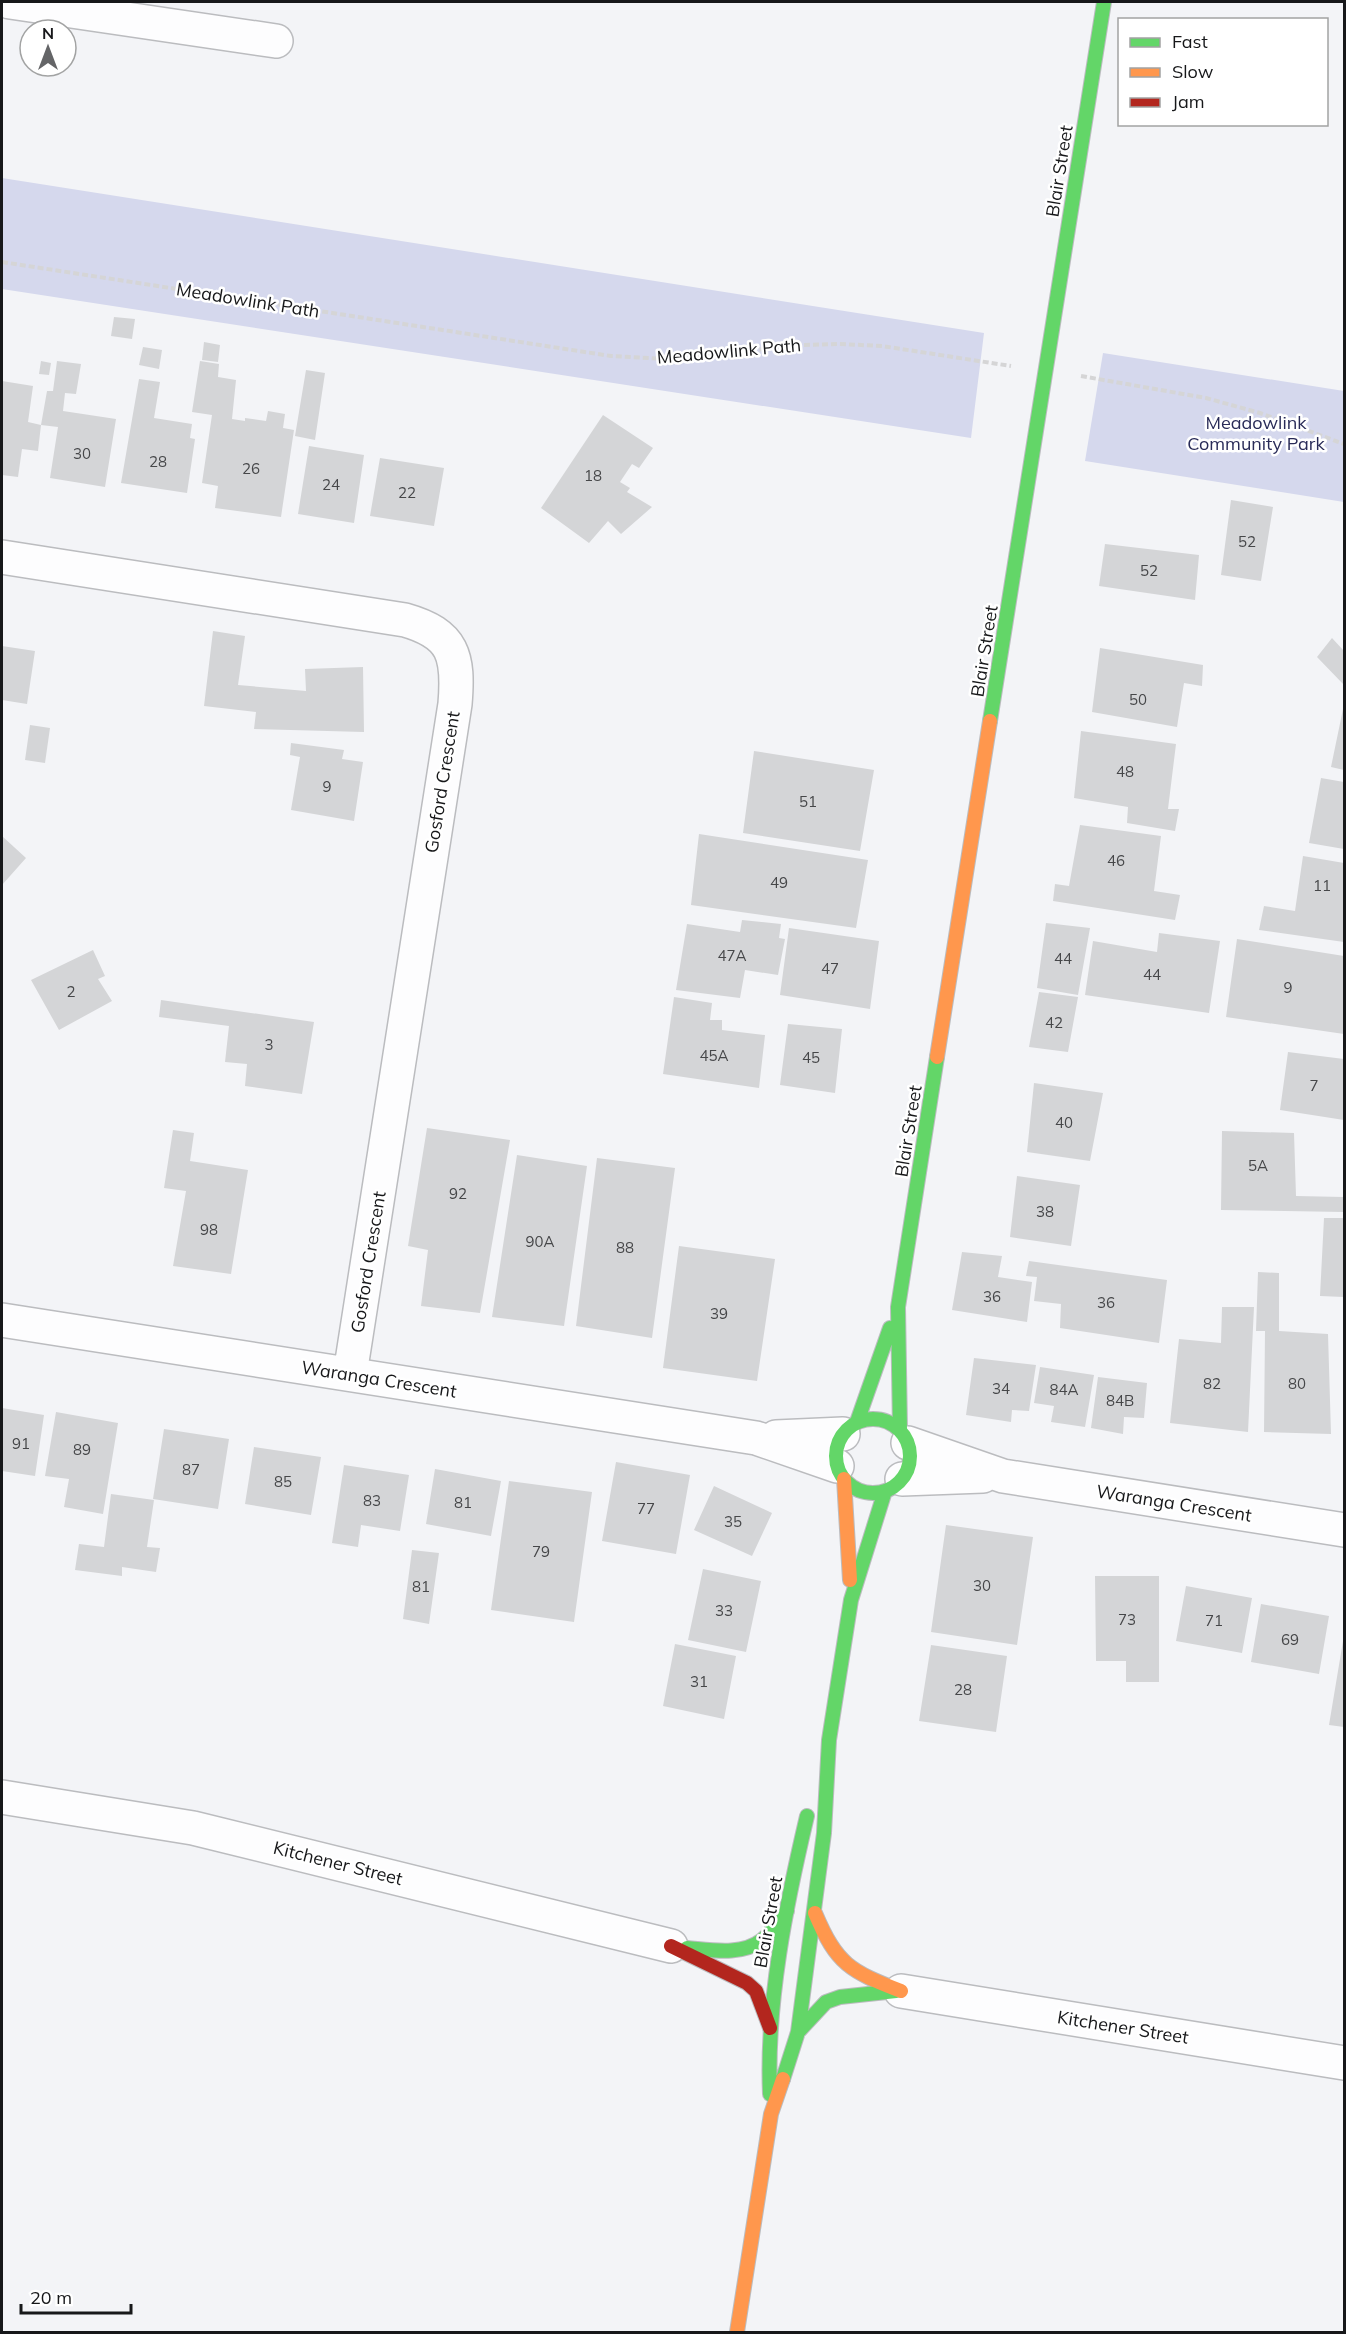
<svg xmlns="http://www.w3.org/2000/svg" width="1346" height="2334" viewBox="0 0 1346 2334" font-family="Mulish,sans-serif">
<rect width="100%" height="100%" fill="#f3f4f7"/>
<path fill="#d5d8ed" d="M2 178 984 333 971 438 2 289Z
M1103 353 1344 391V502L1085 461Z"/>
<path fill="#d4d5d7" d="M114 317 135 319 132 339 111 336Z
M204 342 220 345 218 362 202 360Z
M143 347 162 350 159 369 139 365Z
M41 361 51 363 49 375 39 374Z
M57 361 81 364 76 394 65 393 63 411 116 419 105 487 50 478 58 427 41 425 47 391H53Z
M200 361 219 364 218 377 236 380 232 419 245 421V418L266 421 268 411 285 414 283 428 294 430 281 517 215 508 218 486 202 483 212 415 192 412Z
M306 370 325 373 315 440 295 436Z
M139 379 160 382 154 418 192 424 190 438 195 439 187 493 121 483Z
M2 381 33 386 28 422 41 425 38 451 22 449 18 477 2 475Z
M603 415 653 448 639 468 632 464 620 482 630 488 627 492 652 507 621 534 608 521 589 543 541 508Z
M309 446 364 455 354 523 298 514Z
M380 458 444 468 434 526 370 516Z
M1231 500 1273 507 1261 581 1221 575Z
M1105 544 1199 555 1195 600 1099 586Z
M213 631 245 636 238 685 306 691 305 669 363 667 364 732 254 729 256 712 204 706Z
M1332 638 1344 651V685L1317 657Z
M2 646 35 651 27 704 2 700Z
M1100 648 1203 665 1202 686 1184 683 1177 727 1092 712Z
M1343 709H1344V770L1331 767Z
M30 725 50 728 45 763 25 760Z
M1081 731 1176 744 1168 809H1179L1175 831 1127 823 1128 807 1074 798Z
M291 743 344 750 342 759 363 762 354 821 291 810 300 757 290 755Z
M754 751 874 770 860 851 743 833Z
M1321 778 1344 782V849L1309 843Z
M1080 825 1161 836 1154 891 1180 895 1175 920 1053 901 1055 884 1069 886Z
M699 834 868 860 856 928 691 905Z
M2 836 26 858 2 885Z
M1303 856 1344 863V942L1259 930 1264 906 1295 911Z
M742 920 781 924 779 938 785 939 778 975 745 970 740 998 676 990 687 924 740 932Z
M1046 923 1090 928 1078 995 1037 988Z
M789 928 879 941 870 1009 780 995Z
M1159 933 1220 941 1209 1013 1085 995 1093 941 1157 952Z
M1237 939 1344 956V1034L1226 1017Z
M93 950 105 976 98 979 112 1001 59 1030 31 980Z
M1039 992 1078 997 1068 1052 1029 1047Z
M674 997 712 1003 710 1020H722V1030L765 1035 759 1088 663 1074Z
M161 1000 314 1022 302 1094 245 1086 247 1064 225 1062 229 1026 159 1017Z
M788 1024 842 1029 835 1093 780 1085Z
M1288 1052 1344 1059V1120L1280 1110Z
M1034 1083 1103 1093 1090 1161 1027 1152Z
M427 1128 510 1140 480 1313 421 1306 428 1250 408 1246Z
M173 1130 194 1133 190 1161 248 1170 231 1274 173 1266 186 1191 164 1188Z
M1222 1131 1294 1133 1296 1196 1344 1197V1212L1221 1210Z
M517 1155 587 1166 564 1326 492 1317Z
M597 1158 675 1168 652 1338 576 1326Z
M1017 1176 1080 1185 1071 1246 1010 1237Z
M1324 1218H1344V1297L1320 1296Z
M679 1246 775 1259 757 1381 663 1368Z
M962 1252 1002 1256 998 1277 1032 1282 1027 1322 952 1310Z
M1029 1261 1167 1280 1159 1343 1060 1328 1061 1304 1034 1301 1037 1277 1026 1276Z
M1258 1272 1279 1273V1331L1328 1334 1331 1434 1264 1432 1265 1331H1256Z
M1222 1307H1254L1248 1432 1170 1423 1179 1339 1221 1343Z
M974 1358 1036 1365 1029 1411 1012 1410 1011 1422 966 1415Z
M1040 1367 1094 1375 1085 1427 1051 1422 1054 1406 1034 1403Z
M1098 1377 1147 1383 1144 1418 1124 1417 1123 1434 1091 1428Z
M2 1408 44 1415 35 1476 2 1471Z
M56 1412 118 1423 103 1514 64 1507 69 1479 45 1476Z
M164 1429 229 1439 218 1509 153 1499Z
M254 1447 321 1457 311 1515 245 1504Z
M616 1462 690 1475 676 1554 602 1541Z
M344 1465 409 1475 400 1531 361 1525 358 1547 332 1543Z
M435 1469 501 1481 491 1536 426 1524Z
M509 1481 592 1492 574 1622 491 1610Z
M714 1486 772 1513 752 1556 694 1530Z
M111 1494 154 1500 147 1547 160 1548 156 1572 122 1567V1576L75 1570 79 1544 104 1547Z
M946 1525 1033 1537 1017 1645 931 1632Z
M412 1550 439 1553 429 1624 403 1619Z
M703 1569 761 1581 746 1652 688 1640Z
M1095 1576H1159V1682H1126V1661H1096Z
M1186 1586 1252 1598 1242 1653 1176 1641Z
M1261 1604 1329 1616 1319 1674 1251 1662Z
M1343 1641H1344V1727L1329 1725Z
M675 1644 736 1656 724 1719 663 1706Z
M931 1645 1007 1656 996 1732 919 1721Z"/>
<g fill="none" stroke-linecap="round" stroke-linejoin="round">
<g stroke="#bbbcbf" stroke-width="36">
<path id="street" d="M10 2 276 41
M2 557 405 620C454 634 459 656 455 704L350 1374
M2 1320 756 1438 837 1466
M776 1437 843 1434
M908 1443 1003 1476 1344 1530
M902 1479 983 1476
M2 1797 193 1828 671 1946
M901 1991 1344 2063"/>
</g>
<g stroke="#bbbcbf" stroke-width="16">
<path id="fast" d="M990 721 1104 2
M836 1456a37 37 0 1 1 74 0a37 37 0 1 1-74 0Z
M857 1422 890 1328
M900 1430 898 1307 937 1057
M687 1948C711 1950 742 1956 762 1940 772 1932 779 1921 787 1911
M798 2032 826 2002 840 1997 896 1991
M783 2079 798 2032 824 1833 829 1740 851 1600 885 1491
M770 2094C766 2003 786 1905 807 1816"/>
</g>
<g stroke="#bbbcbf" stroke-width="16">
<path id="slow" d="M937 1057 990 721
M844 1479 850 1580
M815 1913C837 1965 850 1971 901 1991
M737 2332 771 2114 783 2079"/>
</g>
<g stroke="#bbbcbf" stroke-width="16">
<path id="jam" d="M671 1946 747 1983 756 1991 770 2028"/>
</g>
<path stroke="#d5d5d6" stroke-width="4" stroke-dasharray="6 3" stroke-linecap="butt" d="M2 262 611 356 667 359 802 345 840 344 882 346 1011 366
M1081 376 1206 398 1260 413 1344 444"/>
<use href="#street" stroke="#fdfdfe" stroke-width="33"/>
<use href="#fast" stroke="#63d668" stroke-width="14"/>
<use href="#slow" stroke="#ff974d" stroke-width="14"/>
<use href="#jam" stroke="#b3261e" stroke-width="14"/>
</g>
<g text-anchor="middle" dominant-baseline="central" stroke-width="5" stroke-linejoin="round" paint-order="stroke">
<g font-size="15" fill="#464749">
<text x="82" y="453">30</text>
<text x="158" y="461">28</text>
<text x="251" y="468">26</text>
<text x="593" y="475">18</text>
<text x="331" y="484">24</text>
<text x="407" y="492">22</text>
<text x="1247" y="541">52</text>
<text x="1149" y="570">52</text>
<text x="1138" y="699">50</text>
<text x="1125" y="771">48</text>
<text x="327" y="786">9</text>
<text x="808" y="801">51</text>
<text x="1116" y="860">46</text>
<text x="779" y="882">49</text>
<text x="1322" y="885">11</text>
<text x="732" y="955">47A</text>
<text x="1063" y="958">44</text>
<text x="830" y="968">47</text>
<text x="1152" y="974">44</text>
<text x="1288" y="987">9</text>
<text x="71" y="991">2</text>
<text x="1054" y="1022">42</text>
<text x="269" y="1044">3</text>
<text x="714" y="1055">45A</text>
<text x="811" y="1057">45</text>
<text x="1314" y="1085">7</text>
<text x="1064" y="1122">40</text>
<text x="1258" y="1165">5A</text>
<text x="458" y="1193">92</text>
<text x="1045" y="1211">38</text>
<text x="209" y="1229">98</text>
<text x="540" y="1241">90A</text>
<text x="625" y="1247">88</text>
<text x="992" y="1296">36</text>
<text x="1106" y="1302">36</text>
<text x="719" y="1313">39</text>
<text x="1212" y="1383">82</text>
<text x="1297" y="1383">80</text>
<text x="1001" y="1388">34</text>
<text x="1064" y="1389">84A</text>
<text x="1120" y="1400">84B</text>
<text x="21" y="1443">91</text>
<text x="82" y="1449">89</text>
<text x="191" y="1469">87</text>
<text x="283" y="1481">85</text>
<text x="372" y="1500">83</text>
<text x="463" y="1502">81</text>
<text x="646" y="1508">77</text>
<text x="733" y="1521">35</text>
<text x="541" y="1551">79</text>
<text x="982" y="1585">30</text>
<text x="421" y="1586">81</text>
<text x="724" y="1610">33</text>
<text x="1127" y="1619">73</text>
<text x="1214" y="1620">71</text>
<text x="1290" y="1639">69</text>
<text x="699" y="1681">31</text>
<text x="963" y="1689">28</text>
</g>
<g font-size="18" fill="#17181a" stroke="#fff">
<text transform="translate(1059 171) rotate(-81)">Blair Street</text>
<text transform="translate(248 300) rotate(9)">Meadowlink Path</text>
<text transform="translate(729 351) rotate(-5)">Meadowlink Path</text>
<text transform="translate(984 651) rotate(-81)">Blair Street</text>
<text transform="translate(442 782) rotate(-81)">Gosford Crescent</text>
<text transform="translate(908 1131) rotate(-81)">Blair Street</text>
<text transform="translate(368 1262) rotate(-81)">Gosford Crescent</text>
<text transform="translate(379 1379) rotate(9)">Waranga Crescent</text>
<text transform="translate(1174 1503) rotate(9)">Waranga Crescent</text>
<text transform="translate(338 1863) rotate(14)">Kitchener Street</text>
<text transform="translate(768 1922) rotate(-80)">Blair Street</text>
<text transform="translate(1123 2027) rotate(9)">Kitchener Street</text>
</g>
<g font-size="18" fill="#292b58" stroke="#fff">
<text x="1256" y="422">Meadowlink<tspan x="1256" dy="21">Community Park</tspan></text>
</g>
</g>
<rect width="1346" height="2334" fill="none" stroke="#17181a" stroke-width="6"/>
<rect x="1118" y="18" width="210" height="108" fill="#ffffff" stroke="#a2a3a3" stroke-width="1.5"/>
<rect x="1130" y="38" width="30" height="9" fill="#63d668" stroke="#a2a3a3" stroke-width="1.5"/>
<text x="1172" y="48" font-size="18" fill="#17181a">Fast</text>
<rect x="1130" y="68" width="30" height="9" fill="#ff974d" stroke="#a2a3a3" stroke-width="1.5"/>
<text x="1172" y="78" font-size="18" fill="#17181a">Slow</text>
<rect x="1130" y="98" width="30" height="9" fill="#b3261e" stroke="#a2a3a3" stroke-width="1.5"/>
<text x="1172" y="108" font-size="18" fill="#17181a">Jam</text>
<g transform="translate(48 48)"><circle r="28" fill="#ffffff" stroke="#a2a3a3" stroke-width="1.5"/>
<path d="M0-4.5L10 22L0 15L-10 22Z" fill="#646567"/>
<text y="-9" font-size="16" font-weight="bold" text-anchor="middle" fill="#17181a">N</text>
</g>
<path d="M21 2304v9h110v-9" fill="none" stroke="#17181a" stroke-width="3"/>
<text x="30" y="2304" font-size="18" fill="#17181a" stroke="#ffffff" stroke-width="4.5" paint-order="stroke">20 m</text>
</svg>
